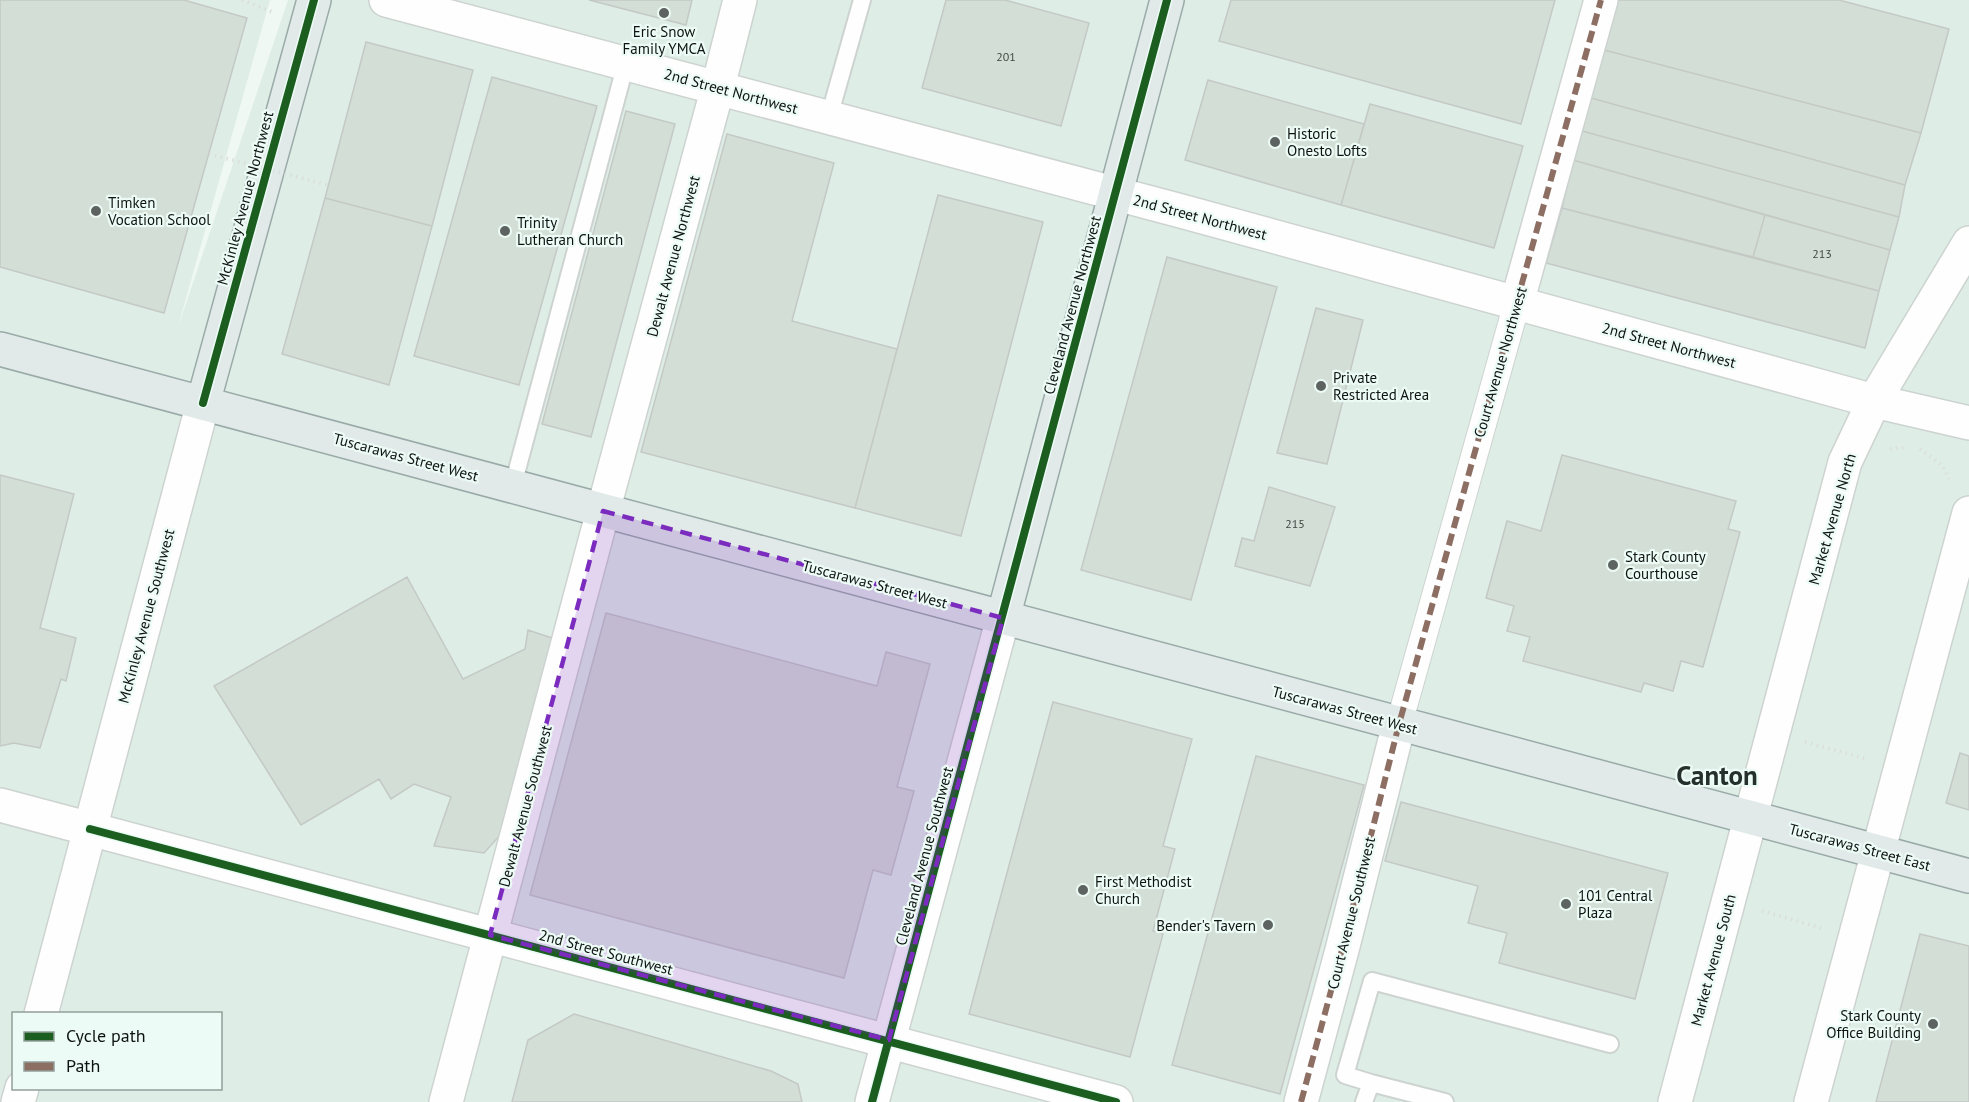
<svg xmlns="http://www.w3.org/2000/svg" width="1969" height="1102" viewBox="0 0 1969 1102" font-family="'PT Sans',sans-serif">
<rect width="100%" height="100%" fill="#f0f8f4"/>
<path fill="#deeee7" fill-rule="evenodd" d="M0 0H270L178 327 288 0H1969V1102H0ZM14 1014H220V1088H14Z"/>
<path fill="#d3ded6" stroke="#c4c9c6" stroke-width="1.5" d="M0 0H184L247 18 164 313 0 267Z
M589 0H692L686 25Z
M946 0H1005L1089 23 1061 126 922 88Z
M1231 0H1555L1521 124 1219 41Z
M1618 0H1839L1949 29 1921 133 1604 50Z
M366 42 473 70 432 226 325 198Z
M1604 50 1921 133 1905 185 1591 98Z
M492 77 597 106 519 385 414 356Z
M1208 80 1364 124 1341 205 1185 160Z
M1591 98 1905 185 1899 217 1582 131Z
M1370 104 1523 146 1494 248 1341 205Z
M626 111 675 124 591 437 542 424Z
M1582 131 1899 217 1890 250 1573 160Z
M727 134 834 163 792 321 897 349 855 508 641 452Z
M1573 160 1765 215 1753 257 1562 208Z
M938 195 1043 222 961 536 855 508Z
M325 198 432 226 389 385 282 354Z
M1562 208 1879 291 1865 348 1546 263Z
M1765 215 1890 250 1879 291 1753 257Z
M1167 257 1277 287 1191 600 1081 570Z
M1316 308 1363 320 1327 464 1277 453Z
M1562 455 1736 501 1728 529 1740 532 1703 667 1681 661 1673 691 1644 683 1641 692 1523 661 1530 637 1507 631 1514 606 1486 598 1507 521 1541 531Z
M0 475 74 494 40 628 76 638 66 681 61 679 40 748 14 743 0 746Z
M1269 487 1335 507 1310 586 1235 566 1242 538 1254 541Z
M407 577 463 679 525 649 528 630 552 638 504 831 484 853 434 846 451 797 414 784 391 799 379 779 301 825 214 686Z
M606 613 877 686 886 652 930 664 897 787 914 791 891 875 873 870 844 978 530 895Z
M1053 702 1192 739 1163 846 1175 849 1153 931 1163 934 1130 1057 969 1014Z
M1960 753 1969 756V810L1946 803Z
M1256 756 1364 785 1280 1094 1172 1065Z
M1401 802 1668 873 1635 999 1499 963 1507 933 1468 923 1478 886 1385 861Z
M1920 934 1969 946V1102H1876Z
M574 1014 771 1071 798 1084 802 1102H512L528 1040Z"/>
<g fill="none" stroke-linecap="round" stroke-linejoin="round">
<g stroke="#cdd3d0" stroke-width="20">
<path id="service" d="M829 117 862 0
M513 485 626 63
M1371 1083 1445 1102
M1364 1102 1371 1083 1345 1075 1372 981 1610 1044"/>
</g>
<g stroke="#cdd3d0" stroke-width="28">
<path id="pedestrian" d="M1399 724 1517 303"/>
</g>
<g stroke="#cdd3d0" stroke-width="36">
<path id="minor" d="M1517 303 1601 0
M446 1102 603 511 718 87 740 0
M1301 1102 1342 950 1399 724"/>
</g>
<g stroke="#cdd3d0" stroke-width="36">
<path id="tertiary" d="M386 0 1181 211 1874 401 1969 423
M0 805 1116 1102
M1675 1102 1845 462 1874 401 1969 243
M1811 1102 1969 513"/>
</g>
<g stroke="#cdd3d0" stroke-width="36">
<path id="secondary" d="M41 1014 203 403
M18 1102 22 1088
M872 1102 1003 618"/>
</g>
<g stroke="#99aaa8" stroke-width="36">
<path id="primary" d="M0 349 1969 876
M203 403 314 0
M1003 618 1167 0"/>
</g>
<path stroke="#dbdedc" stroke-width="4" stroke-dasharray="1.5 4.5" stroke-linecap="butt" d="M242 0 275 13
M1890 449 1907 447
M1920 449 1942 465 1949 479
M1805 742 1867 759
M1762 911 1821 928"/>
<use href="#service" stroke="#fdfefd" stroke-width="16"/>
<use href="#pedestrian" stroke="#fdfefd" stroke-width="26"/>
<use href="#minor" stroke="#fdfefd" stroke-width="33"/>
<use href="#tertiary" stroke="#fdfefd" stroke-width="33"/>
<use href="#secondary" stroke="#fdfefd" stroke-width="33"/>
<use href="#primary" stroke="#e1eae9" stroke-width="33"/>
<path stroke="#dbdedc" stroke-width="4" stroke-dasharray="1.5 4.5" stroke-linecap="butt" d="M209 154 328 185"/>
<path stroke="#8d6e63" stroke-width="6" stroke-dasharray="12 6" stroke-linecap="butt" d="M1301 1102 1342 950 1399 724 1601 0"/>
<g stroke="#ecfbf5" stroke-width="11">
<path id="cycleway" d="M203 403 314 0
M90 829 1116 1102
M872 1102 1167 0"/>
</g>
<use href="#cycleway" stroke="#1b5e20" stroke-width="8"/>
</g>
<path fill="#7b2cbf" fill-opacity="0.2" stroke="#7b2cbf" stroke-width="4.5" stroke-dasharray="12 8" stroke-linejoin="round" d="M603 511 1003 618 889 1040 490 935Z"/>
<g fill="#5d6360" stroke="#ecfbf5" stroke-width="2">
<circle cx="664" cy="13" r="6"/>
<circle cx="1275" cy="142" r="6"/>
<circle cx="96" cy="211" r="6"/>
<circle cx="505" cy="231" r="6"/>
<circle cx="1321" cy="386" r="6"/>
<circle cx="1613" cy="565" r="6"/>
<circle cx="1083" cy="890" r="6"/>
<circle cx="1566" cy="904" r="6"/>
<circle cx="1268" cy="925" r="6"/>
<circle cx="1933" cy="1024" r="6"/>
</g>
<g text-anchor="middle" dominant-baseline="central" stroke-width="4.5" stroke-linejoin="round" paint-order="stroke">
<g font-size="12" fill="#3f4642">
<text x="1006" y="56">201</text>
<text x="1822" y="253">213</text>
<text x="1295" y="523">215</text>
</g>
<g font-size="15" fill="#0e1311" stroke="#ecfbf5" text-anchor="start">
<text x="664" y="31" text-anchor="middle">Eric Snow<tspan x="664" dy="17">Family YMCA</tspan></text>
<text x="1287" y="133">Historic<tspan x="1287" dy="17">Onesto Lofts</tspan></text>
<text x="108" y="202">Timken<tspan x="108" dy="17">Vocation School</tspan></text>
<text x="517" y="222">Trinity<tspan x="517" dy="17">Lutheran Church</tspan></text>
<text x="1333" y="377">Private<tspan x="1333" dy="17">Restricted Area</tspan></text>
<text x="1625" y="556">Stark County<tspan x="1625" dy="17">Courthouse</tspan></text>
<text x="1095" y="881">First Methodist<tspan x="1095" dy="17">Church</tspan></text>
<text x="1578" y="895">101 Central<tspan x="1578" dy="17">Plaza</tspan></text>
<text x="1256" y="925" text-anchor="end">Bender's Tavern</text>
<text x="1921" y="1015" text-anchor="end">Stark County<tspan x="1921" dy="17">Office Building</tspan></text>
</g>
<g font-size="15" fill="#0e1311" stroke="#ecfbf5">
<text transform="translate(731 91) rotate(15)">2nd Street Northwest</text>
<text transform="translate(245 198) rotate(-75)">McKinley Avenue Northwest</text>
<text transform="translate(1200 217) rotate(15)">2nd Street Northwest</text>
<text transform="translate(673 256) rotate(-75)">Dewalt Avenue Northwest</text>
<text transform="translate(1072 305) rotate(-75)">Cleveland Avenue Northwest</text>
<text transform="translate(1669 345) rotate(15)">2nd Street Northwest</text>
<text transform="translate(1500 362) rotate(-74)">Court Avenue Northwest</text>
<text transform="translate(406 457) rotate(15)">Tuscarawas Street West</text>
<text transform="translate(1832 519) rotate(-74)">Market Avenue North</text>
<text transform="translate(875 584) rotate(15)">Tuscarawas Street West</text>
<text transform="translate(146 616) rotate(-75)">McKinley Avenue Southwest</text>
<text transform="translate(1345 710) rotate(15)">Tuscarawas Street West</text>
<text transform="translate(525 806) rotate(-75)">Dewalt Avenue Southwest</text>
<text transform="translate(1860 847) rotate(15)">Tuscarawas Street East</text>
<text transform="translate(924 856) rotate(-75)">Cleveland Avenue Southwest</text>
<text transform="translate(1351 913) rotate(-76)">Court Avenue Southwest</text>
<text transform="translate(606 952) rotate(15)">2nd Street Southwest</text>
<text transform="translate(1713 960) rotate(-75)">Market Avenue South</text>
</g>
<g font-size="27" font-weight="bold" fill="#25302c" stroke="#ecfbf5">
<text x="1717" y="775">Canton</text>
</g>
</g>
<rect x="12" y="1012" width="210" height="78" fill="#ecfbf5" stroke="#939e9a" stroke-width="1.5"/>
<rect x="24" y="1032" width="30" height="9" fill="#1b5e20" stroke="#939e9a" stroke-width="1.5"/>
<text x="66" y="1042" font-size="18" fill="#0e1311">Cycle path</text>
<rect x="24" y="1062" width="30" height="9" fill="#8d6e63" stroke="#939e9a" stroke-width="1.5"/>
<text x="66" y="1072" font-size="18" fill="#0e1311">Path</text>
</svg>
